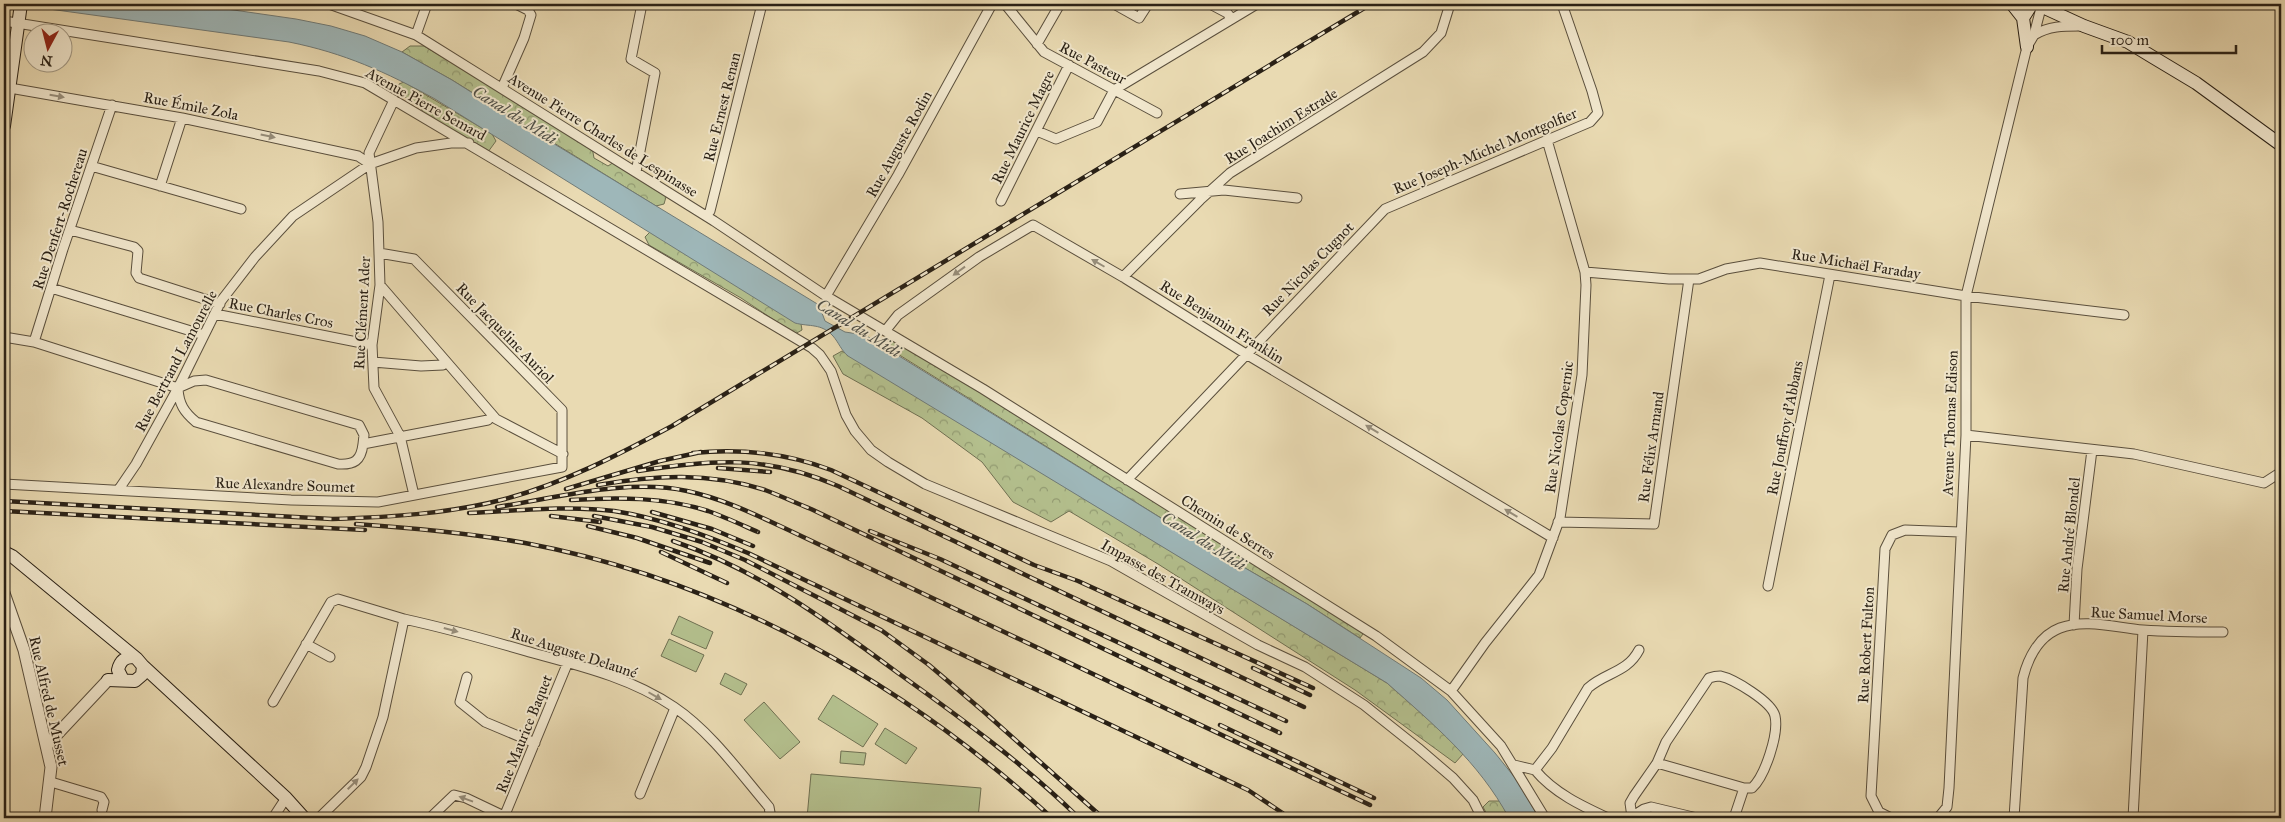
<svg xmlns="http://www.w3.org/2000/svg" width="2285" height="822" viewBox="0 0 2285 822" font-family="'IM FELL Great Primer',serif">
<defs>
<pattern id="forest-crowns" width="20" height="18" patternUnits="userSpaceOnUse" patternTransform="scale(1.25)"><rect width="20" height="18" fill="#b4c08e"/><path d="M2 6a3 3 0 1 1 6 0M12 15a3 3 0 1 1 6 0" fill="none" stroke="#939c73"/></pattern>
</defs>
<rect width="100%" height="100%" fill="#e9dab2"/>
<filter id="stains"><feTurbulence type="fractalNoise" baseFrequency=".004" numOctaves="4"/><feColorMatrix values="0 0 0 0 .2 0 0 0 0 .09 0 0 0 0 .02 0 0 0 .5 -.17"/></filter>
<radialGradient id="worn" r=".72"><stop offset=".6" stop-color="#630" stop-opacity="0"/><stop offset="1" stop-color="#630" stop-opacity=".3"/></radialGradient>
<path fill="#b4c08e" stroke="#6f7052" d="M679 616 713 632 706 649 671 634Z
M669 639 704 655 696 672 661 656Z
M725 673 747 684 741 695 720 684Z
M833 695 878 724 863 747 818 719Z
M764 702 800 742 780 759 744 720Z
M885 728 917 748 906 764 875 744Z
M841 751 866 753 864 765 840 763Z
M811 774 981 788 978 818H807Z"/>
<path fill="url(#forest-crowns)" stroke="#6f7052" d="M410 46H424L592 147 594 158 608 166 614 162 664 192 666 197 664 204 656 206 452 80 402 52Z
M404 82 492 134 496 141 488 152 424 119 422 109 398 92 399 84Z
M650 232 801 324 802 330 795 334 741 298 649 245 645 237Z
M887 335 897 339 1358 628 1363 634 1360 638 1307 604 1190 536 893 351 887 342Z
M842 351 1387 683 1454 742 1463 754 1455 763 1355 690 1158 564 1069 511 1051 522 1013 502 982 462 922 418 843 374 833 356Z
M1489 801H1500L1509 818H1489L1483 807Z"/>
<path fill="#9eb7b9" stroke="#707b78" d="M38 4H192L296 19 331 26 365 36 402 52 452 80 533 131 819 305 825 321 845 332 865 335 1190 536 1307 604 1421 678 1447 700 1495 753 1516 779 1539 818H1509C1478 761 1434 725 1387 683L848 356C841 350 839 343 833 336 821 323 810 327 795 323L435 99C386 72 344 53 289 42L49 9Z"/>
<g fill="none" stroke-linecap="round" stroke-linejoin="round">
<g stroke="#5a4f3d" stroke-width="11">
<path id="minor" d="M329 4 416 35 714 221 826 296 983 389 1376 636 1451 691 1501 746 1545 818
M1005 4 1044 52 1157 113
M1114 4 1139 18 1148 4
M1210 4 1227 13 1232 19
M4 21 319 71 365 83 812 348 820 355 831 371 846 415 855 431 871 450 888 462 925 484 1111 561 1258 645 1305 667 1364 705 1418 748 1453 778 1473 800 1482 818
M416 35 427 4
M2034 35C2049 26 2063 26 2080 26
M1037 44 1060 4
M4 87 182 118 358 156 370 164
M502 88 524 38 531 15 528 10 516 4
M394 100 369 153 378 222 380 285 372 345 374 388 400 436 414 495
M1037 131 1056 139 1097 122 1114 90 1257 4
M91 166 241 209
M636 172 655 73 631 59 642 4
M160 186 182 118
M1180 194 1224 190 1297 198
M1001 201 1069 65
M706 216 710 211 762 4
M70 230 134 247 138 251 136 273 139 278 220 304
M1585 272 1669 279H1699L1726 269 1760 263 1966 296 2124 315
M1123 277 1200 200 1230 173 1423 52 1441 33 1450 4
M380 285 496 419 563 454
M51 288 204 335
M826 296 898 175 992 4
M215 314 372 345
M886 330 898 315 979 257 1033 225 1123 277 1246 354 1553 538
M4 337 34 342 178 388
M34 342 63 249 112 105
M373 362 421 366 443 365
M178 388 194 381 206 380 359 425 364 435 363 444 488 420
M178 389C179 404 184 412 196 422L338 464C354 465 361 461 363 444
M1966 435 2134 454 2264 483 2281 472
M1127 480 1385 209 1590 122 1598 113 1592 91 1562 4
M4 484 291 500 378 502 562 467V410L414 259 379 253
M119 489 136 464 178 388 221 301 255 257 293 216 370 164 416 148 451 143H469
M1558 522 1654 524 1689 279
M1768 586 1830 275
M404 619C445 628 485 639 526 651 577 665 630 677 674 707 711 732 740 773 769 807L771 818
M2074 625 2077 569 2092 450
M306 644 330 657
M467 677 460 702 485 722 535 743
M1451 691 1485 643 1539 575 1560 518 1582 375 1586 285 1585 272 1547 140
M273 702 331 602 338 599 404 619 383 717 366 767 361 777 319 818
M1657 763 1744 788 1734 818
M1514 765 1535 770 1552 748 1588 688C1606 672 1627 673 1639 650
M1535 770C1554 793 1582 806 1608 818
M51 782 101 797 104 802 102 810
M640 794 675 708
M504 817 568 662
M1632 817 1630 803 1634 796 1657 763 1666 742 1709 678C1712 677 1717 676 1720 676 1734 679 1772 702 1775 716 1779 734 1765 776 1752 788H1744
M273 818 286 798
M430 818 454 795 466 798 508 818
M1630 818 1644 809 1651 807 1697 818
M1891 818 1879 812 1871 796 1885 549 1892 535 1905 530 1960 532
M1938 818 1947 807 1949 788 1966 435V296L2027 47 2034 35 2042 4
M2014 818 2023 678C2028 658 2039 636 2060 628 2085 618 2117 628 2143 630 2170 632 2197 632 2223 632
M2133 818 2143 630"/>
</g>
<g stroke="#5a4f3d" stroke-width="13">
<path id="tertiary" d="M4 593 24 650 51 767 45 818
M47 745 108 680"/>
</g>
<g stroke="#2a2116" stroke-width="14">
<path id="secondary" d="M2012 4 2023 18
M2036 4 2084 26 2128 42 2151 56 2196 83 2281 145
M2027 47 2023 18 2032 4
M4 126 21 4
M4 552 12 556 137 659 143 666 142 675 135 681 108 680
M143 666 286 798 304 818
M123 680 118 670C120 661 124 657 134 657"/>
</g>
<use href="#minor" stroke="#f1e7cd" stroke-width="9"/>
<use href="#tertiary" stroke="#f1e7cd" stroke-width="11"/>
<use href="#secondary" stroke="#f1e7cd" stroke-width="12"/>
<g stroke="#2a2116" stroke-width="4.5">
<path id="rail" d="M693 453C742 448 786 453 831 470L1034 565 1078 581 1313 688
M718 468 770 472
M638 471C714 459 766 455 838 486L1304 707
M598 485C655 475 709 472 765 490 781 496 796 503 811 509L1280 733
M566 489 660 461 701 452
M571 500C617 497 665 497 708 511 725 517 742 525 758 532
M4 501 332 519C390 517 449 514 505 499 564 483 618 455 672 426L1371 4
M497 507C556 498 628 478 687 491 720 498 750 512 780 526L1370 805
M4 511 365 530
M652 512 712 529 753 546
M469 513C516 511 566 505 614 511 660 518 705 535 748 553L1248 790 1290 818
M551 516 600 522
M594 516 652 527 702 542 745 560 881 630 929 665 983 711 1103 818
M356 524C413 528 469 533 525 543 723 580 905 683 1052 818
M588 526 637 538 710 563
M870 531 940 559 1286 721
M673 541C760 571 825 619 898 673 961 718 1024 764 1079 818
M661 552 727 583
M1253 668 1310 695
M1220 725 1374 798"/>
</g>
<use href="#rail" stroke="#f1e7cd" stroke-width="2.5" stroke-dasharray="8" stroke-linecap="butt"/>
</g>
<defs><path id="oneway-solid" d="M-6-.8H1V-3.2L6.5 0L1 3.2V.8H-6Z" transform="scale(1.25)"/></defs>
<g fill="#978e7b">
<use href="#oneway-solid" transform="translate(57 96) rotate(10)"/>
<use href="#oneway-solid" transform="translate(268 136) rotate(12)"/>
<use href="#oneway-solid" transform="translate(1098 263) rotate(-150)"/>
<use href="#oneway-solid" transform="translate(959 271) rotate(144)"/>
<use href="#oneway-solid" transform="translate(1372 429) rotate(-149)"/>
<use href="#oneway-solid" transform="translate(1511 513) rotate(-149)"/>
<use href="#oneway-solid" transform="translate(451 630) rotate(15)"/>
<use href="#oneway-solid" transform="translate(655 696) rotate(30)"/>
<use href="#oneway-solid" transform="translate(353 784) rotate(-45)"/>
<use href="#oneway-solid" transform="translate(466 799) rotate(-160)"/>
</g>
<g text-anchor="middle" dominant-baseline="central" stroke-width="4" stroke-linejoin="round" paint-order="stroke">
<g font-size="15" fill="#2a2116" stroke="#f1e7cd">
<text transform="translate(1093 63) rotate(28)">Rue Pasteur</text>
<text transform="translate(426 104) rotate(29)">Avenue Pierre Semard</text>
<text transform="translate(191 106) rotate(11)">Rue Émile Zola</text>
<text transform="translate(722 107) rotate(-76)">Rue Ernest Renan</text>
<text transform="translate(1281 126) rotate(-32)">Rue Joachim Estrade</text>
<text transform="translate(1023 127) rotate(-64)">Rue Maurice Magre</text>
<text transform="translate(603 135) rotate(32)">Avenue Pierre Charles de Lespinasse</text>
<text transform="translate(899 144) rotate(-61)">Rue Auguste Rodin</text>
<text transform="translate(1485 151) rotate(-23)">Rue Joseph-Michel Montgolfier</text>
<text transform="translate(60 219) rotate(-72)">Rue Denfert-Rochereau</text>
<text transform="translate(1856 264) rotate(9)">Rue Michaël Faraday</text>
<text transform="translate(1308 269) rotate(-46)">Rue Nicolas Cugnot</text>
<text transform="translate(281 313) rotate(11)">Rue Charles Cros</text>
<text transform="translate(362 313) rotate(-87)">Rue Clément Ader</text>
<text transform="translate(1222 322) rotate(32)">Rue Benjamin Franklin</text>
<text transform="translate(505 333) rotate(46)">Rue Jacqueline Auriol</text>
<text transform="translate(176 361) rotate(-62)">Rue Bertrand Lamourelle</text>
<text transform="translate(1950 423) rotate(-88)">Avenue Thomas Edison</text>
<text transform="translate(1559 427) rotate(-82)">Rue Nicolas Copernic</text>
<text transform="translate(1785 428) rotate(-79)">Rue Jouffroy d'Abbans</text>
<text transform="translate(1651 447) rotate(-82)">Rue Félix Armand</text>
<text transform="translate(285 485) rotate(2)">Rue Alexandre Soumet</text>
<text transform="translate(1228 527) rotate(32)">Chemin de Serres</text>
<text transform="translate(2069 535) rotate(-84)">Rue André Blondel</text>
<text transform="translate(1163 577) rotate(29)">Impasse des Tramways</text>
<text transform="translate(2149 615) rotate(3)">Rue Samuel Morse</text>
<text transform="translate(1866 645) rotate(-87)">Rue Robert Fulton</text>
<text transform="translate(574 653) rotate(18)">Rue Auguste Delauné</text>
<text transform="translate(49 701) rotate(77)">Rue Alfred de Musset</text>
<text transform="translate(524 734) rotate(-68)">Rue Maurice Baquet</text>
</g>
<g font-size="16" font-style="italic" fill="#4d4e47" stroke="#f1e7cd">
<text transform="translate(515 115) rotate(32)">Canal du Midi</text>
<text transform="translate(859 328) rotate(32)">Canal du Midi</text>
<text transform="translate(1204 541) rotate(32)">Canal du Midi</text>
</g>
</g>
<rect width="2285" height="822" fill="none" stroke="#e9dab2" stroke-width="20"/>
<rect x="5" y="5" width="2275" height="812" fill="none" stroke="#2a2116" stroke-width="2.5"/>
<rect x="10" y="10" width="2265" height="802" fill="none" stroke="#2a2116"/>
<g transform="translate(48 48) rotate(187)"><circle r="24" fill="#f1e7cd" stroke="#a19884"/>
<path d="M0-4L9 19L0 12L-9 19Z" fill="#8f2418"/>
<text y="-8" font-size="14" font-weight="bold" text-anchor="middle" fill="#2a2116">N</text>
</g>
<path d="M2102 45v8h134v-8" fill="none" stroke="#2a2116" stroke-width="2.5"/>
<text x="2110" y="45" font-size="15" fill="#2a2116" stroke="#f1e7cd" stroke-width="4" paint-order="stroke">100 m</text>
<rect width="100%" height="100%" filter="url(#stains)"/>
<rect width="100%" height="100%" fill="url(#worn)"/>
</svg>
